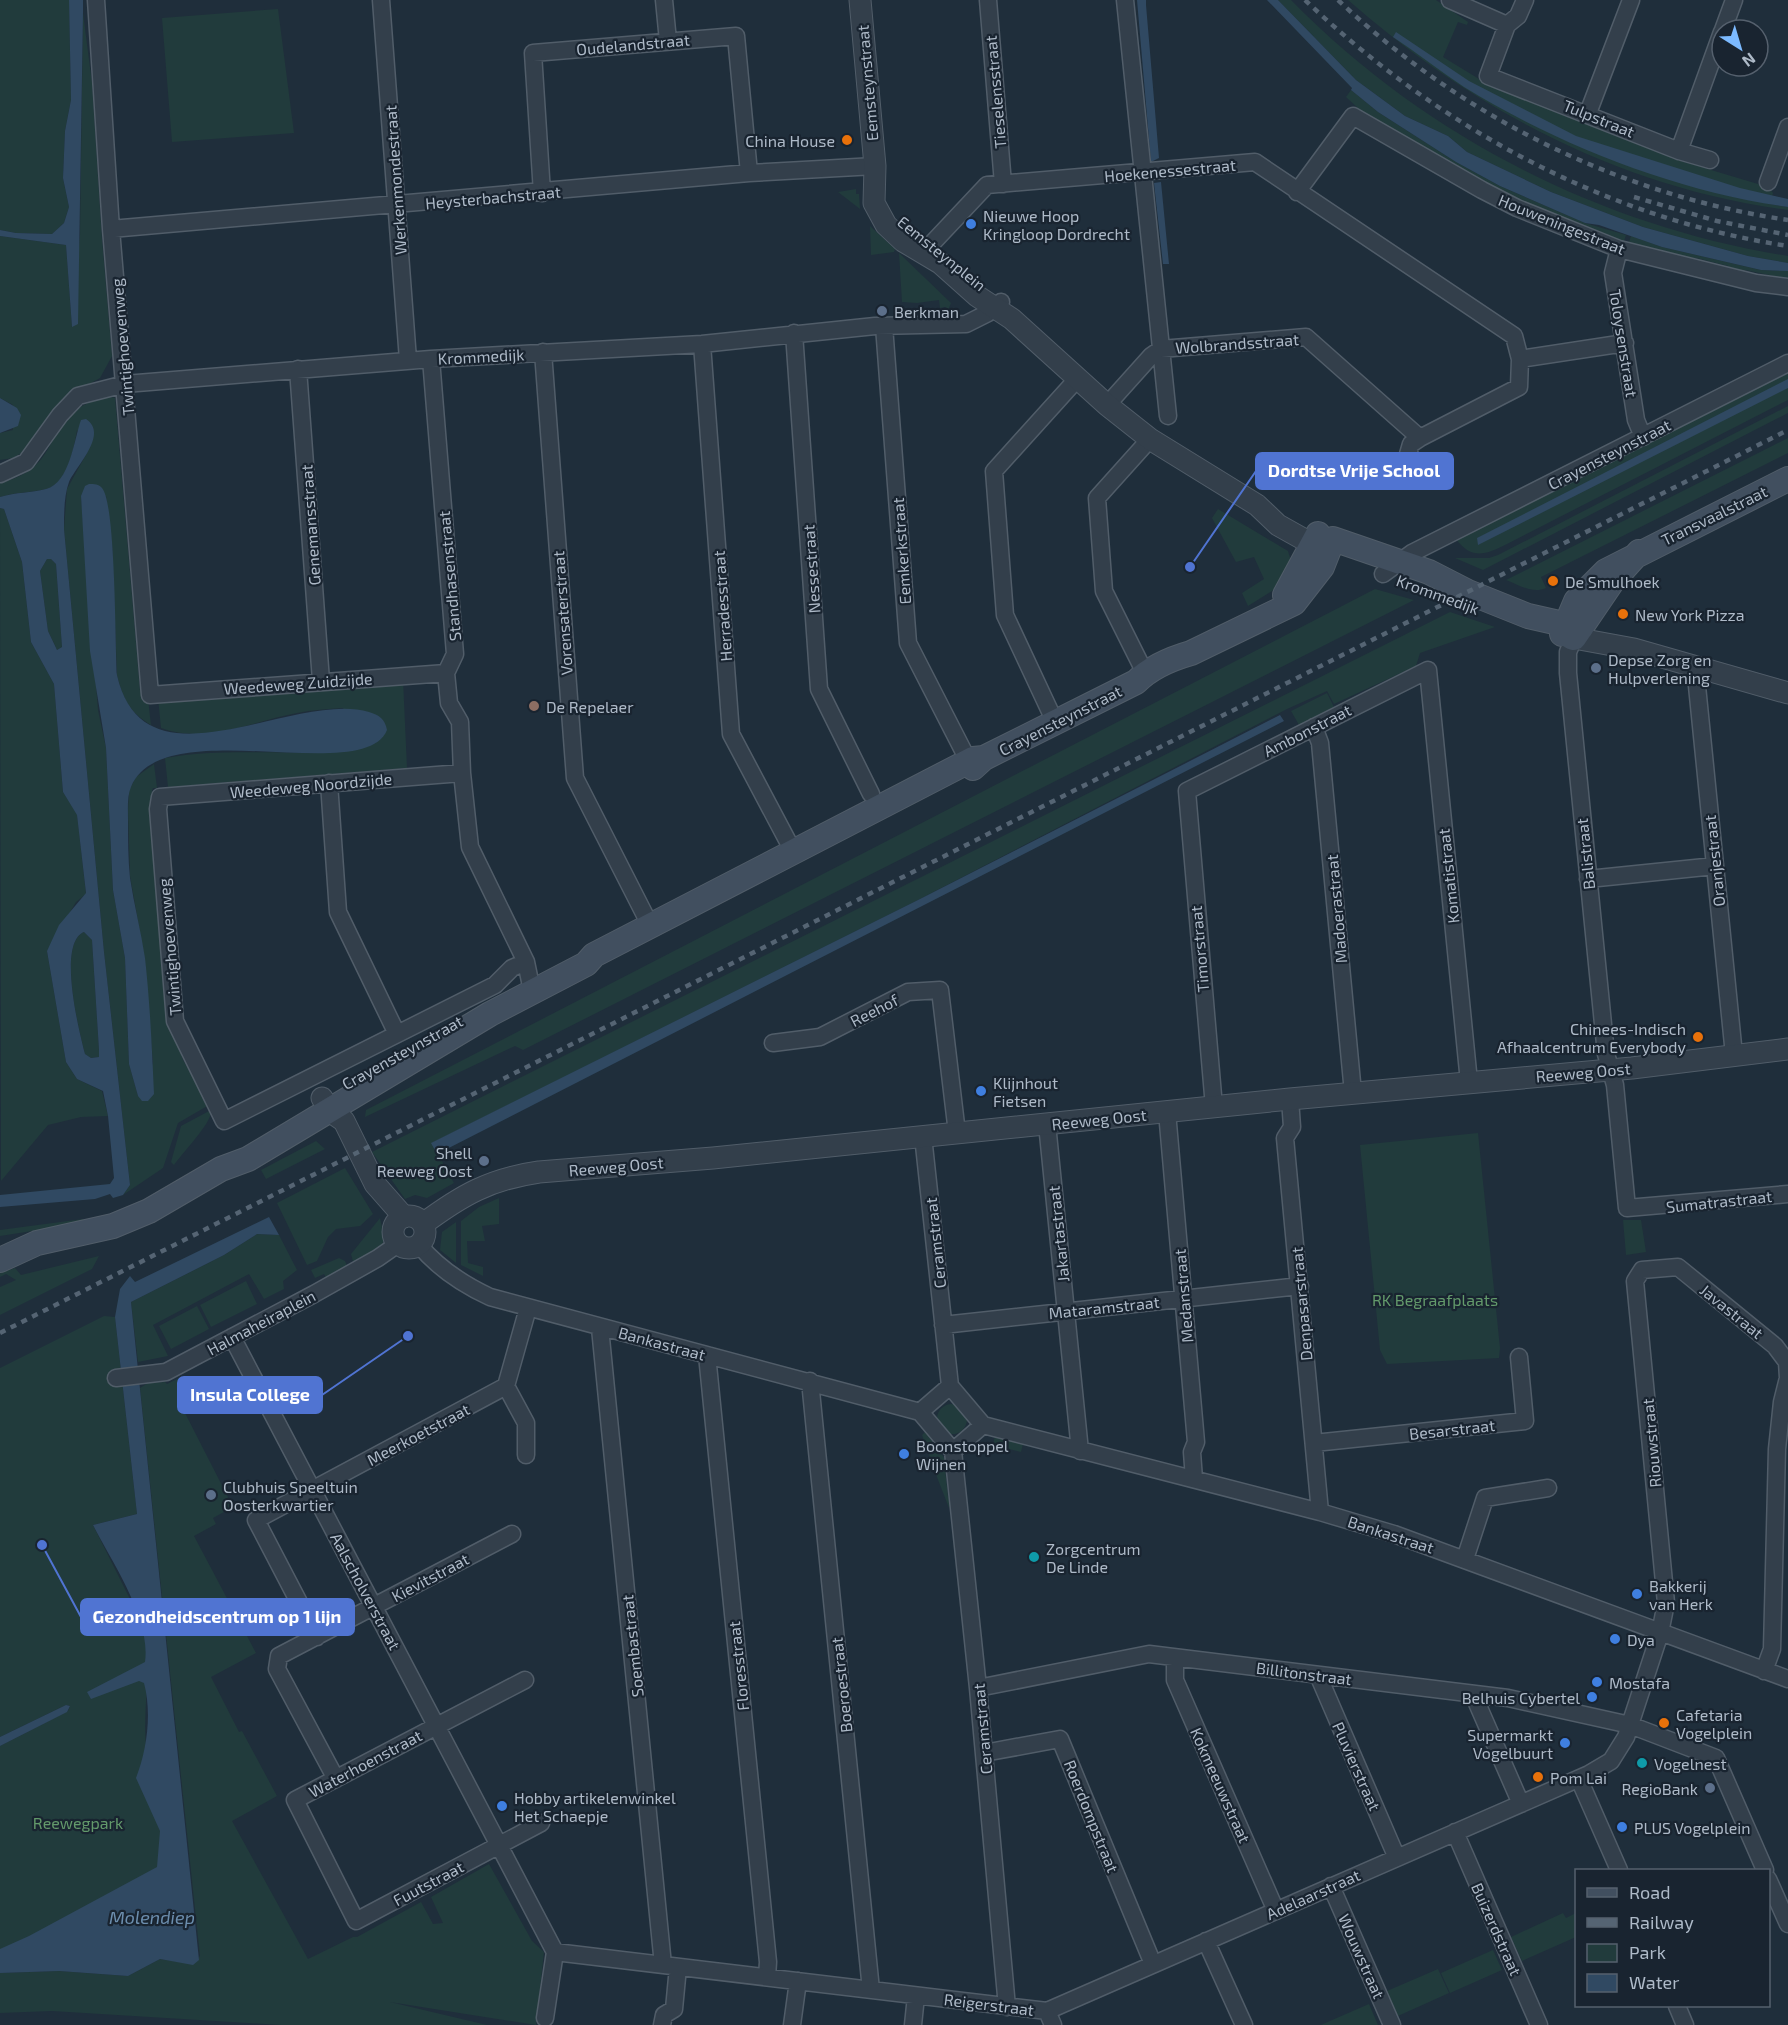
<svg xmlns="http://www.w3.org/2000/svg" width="1788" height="2025" viewBox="0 0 1788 2025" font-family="'Exo 2',sans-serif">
<rect width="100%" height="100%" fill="#1f2e3b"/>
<path fill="#213b3c" d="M0 0H69L71 100 65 131 63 178 69 207 64 223 52 234 16 233 0 230Z
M1278 0H1291C1424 136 1601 226 1788 256V263L1748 256 1643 227 1551 192 1467 152 1448 136 1405 116 1356 80Z
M1348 0H1436L1468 22 1467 25 1458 22 1443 57 1484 82 1671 156V158L1768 187 1773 193 1770 204 1788 207V210C1621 188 1473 110 1348 0Z
M278 9 294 133 172 142 162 18Z
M83 13 92 83 102 240 112 356 100 378 69 395 28 449 13 458 0 460V433L13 430V405L0 398V236L66 245 72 327 80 235Z
M1351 90 1378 112 1456 162 1500 186 1585 223 1626 235 1623 244 1477 183 1360 110 1346 97Z
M856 189V194H859L860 209 838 192Z
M870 226 895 249 894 252 871 255Z
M1631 236 1662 247 1761 270 1788 271V279L1745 270 1744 274 1728 271V266L1696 258 1691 261 1628 245Z
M899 253 951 303 949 308 957 313 961 309 958 315 945 307 940 308 939 300 917 303 902 302Z
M1788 370V400L1507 544C1485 555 1472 560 1456 539Z
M107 396 115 398 140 690 148 699 151 725C129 712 123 699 117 675L112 544 106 496H81L98 710 106 748 113 890 125 958 129 1064 138 1096 153 1063 144 955 130 876 128 811 129 790 136 777 154 764 157 788H153L152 791 168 1015 183 1060 209 1105 178 1123 163 1168 123 1195 130 1185 104 952 64 529 67 489 88 451 77 430C74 448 68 484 46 489 30 493 15 492 0 497V483C51 470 43 444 73 413 82 404 95 400 107 396Z
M1788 406V413L1483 570 1455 558H1489L1498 555Z
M1788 438V453L1541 577 1546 588C1532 594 1519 585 1506 580Z
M0 508 4 509 22 562 31 642 54 684 63 792 77 814 86 894 76 902 47 951 66 1062 77 1079 102 1091 108 1116 81 1117 48 1125 1 1181Z
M1218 509 1288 551 1291 561 1280 586 1248 606 1242 593 1264 579 1254 557 1236 562 1212 518Z
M47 559H51L56 564 62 647 57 650 48 631 40 571Z
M1375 589 1414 600 523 1050 515 1046 365 1117 366 1110Z
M1450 612 1495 627 1420 653 1416 666 1334 704 1327 691 1287 709 920 899 432 1143 454 1183 427 1198 415 1195 405 1199 372 1152Z
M403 679 407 768 168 787 165 758C230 746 295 758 360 748L343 708C328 709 312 710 297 713 253 721 206 745 161 728L158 698Z
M1327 693 1334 707 1299 725 1291 711Z
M84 932 92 940 99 1050V1057L91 1058 85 1054C79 1031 57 943 84 932Z
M211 1110C213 1122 182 1153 174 1165L171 1162 181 1126Z
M1478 1133 1500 1348 1499 1358 1387 1364 1380 1350 1360 1145Z
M316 1141 325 1149 266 1179 261 1170Z
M345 1168 373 1214 360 1226 336 1229 328 1237 317 1261 307 1265 277 1203Z
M499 1198V1224L482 1226 485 1241H467L468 1263 483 1267V1276L461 1265V1221L479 1207Z
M380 1218 384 1237 382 1247 354 1265 351 1254Z
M83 1219 84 1223 0 1236V1230Z
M1623 1220H1641L1646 1252 1626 1255Z
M456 1222V1263L440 1250 442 1232Z
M257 1234 279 1235 297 1270 283 1281 284 1289 264 1299 249 1274 153 1325 168 1356 138 1362 131 1302 224 1255Z
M99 1256 92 1269 0 1315V1287L16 1280 6 1274 0 1277V1273L15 1268 21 1275Z
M339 1258 345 1261 348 1268 327 1279 324 1274 315 1278 311 1270Z
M246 1281 257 1304 211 1327 200 1305Z
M197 1306 209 1329 171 1349 159 1326Z
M104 1316 115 1317 137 1514 93 1525 142 1623C154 1663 142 1705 146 1746 148 1773 160 1799 163 1827 164 1840 161 1855 159 1868L0 1954V1746L68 1711 70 1706 66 1705 0 1737V1368Z
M181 1377 196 1406 185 1413 233 1507 213 1518 216 1524 194 1536 256 1653 211 1677 239 1732 242 1731 277 1796 232 1821 308 1959 353 1937H357L421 1902 433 1924 443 1923 431 1897 489 1864 532 1941 544 1952 536 2025 390 2002 487 2025H281L52 2011 0 2013V1973L59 1971 128 1976 160 1959 193 1964 200 1956 140 1388 148 1383 165 1382 167 1384Z
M937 1419a15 15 0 1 1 30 0a15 15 0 1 1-30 0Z
M925 1432 948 1463 934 1468 922 1435Z
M995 1436 1023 1444 1021 1452 993 1445Z
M945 1469 948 1496 951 1501 949 1508 935 1472Z
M1563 1913 1566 1918 1576 1913V1937L1522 1961 1511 1937Z
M1493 1950 1502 1970 1450 1993 1441 1973Z
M1438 1969 1449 1993 1398 2016 1387 1991Z
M1369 2004 1378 2025H1321L1323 2024Z"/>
<path fill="#304962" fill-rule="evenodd" d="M69 0H83V13L78 324 72 327 66 245 0 236V230L16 233 52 234 64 223 69 207 63 178 65 131 71 100Z
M1137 0H1146V5L1159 158 1151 162Z
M1267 0H1278L1356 80 1405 116 1448 136 1467 152 1551 192 1643 227 1748 256 1788 263V271L1761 270 1662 247 1599 225 1585 223 1500 186 1456 162 1378 112 1351 90 1352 88Z
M1396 32 1469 81 1576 136 1740 188 1788 199V207C1678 192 1558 145 1464 87 1440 71 1417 53 1393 37Z
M1161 182 1169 264H1163L1154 183Z
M1788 379V388L1478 545 1477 538Z
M0 398 17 408 21 415 18 426 0 433Z
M86 419C109 434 76 466 69 482 64 496 64 513 64 529L104 952 130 1185 123 1195 113 1198 110 1194 95 1199 0 1207V1195L110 1184 114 1178 108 1116 103 1091 77 1079 66 1062 47 951 59 925 86 893 77 815 63 792 54 684 31 642 22 562 4 509 0 508V497C16 492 31 493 46 489 70 483 74 439 81 420ZM47 559H51L56 564 62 647 57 650 48 631 40 571ZM84 932 92 940 99 1050V1057L91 1058 85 1054C79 1031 57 943 84 932Z
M89 484C94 484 99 484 102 488 116 504 115 645 117 675 144 795 293 690 369 712 379 715 385 719 387 730 364 787 162 711 131 787 127 796 128 809 128 819 128 838 128 859 130 878 134 905 141 931 145 958 150 1003 152 1049 154 1094L148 1101H142L138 1096 129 1064 125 958 113 890 106 748 90 651 81 496 85 486Z
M1280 715 1284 721 437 1154 431 1143 920 899Z
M269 1217 279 1235 257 1234 224 1255 131 1302 199 1960 193 1965 160 1959 128 1976 59 1971 0 1973V1949L29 1936 157 1867 160 1831 136 1778C147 1750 152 1713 144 1683L139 1681 91 1699 87 1692 145 1662C151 1619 113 1564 93 1525L137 1514 115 1317 120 1289 130 1276 135 1282Z
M66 1705 70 1706 67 1712 0 1746V1737Z"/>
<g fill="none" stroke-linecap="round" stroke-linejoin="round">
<g stroke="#515d69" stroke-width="19">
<path id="minor" d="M96 0 111 229 150 695 446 673
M381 0 408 360
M664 0 668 41
M988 0 1003 184
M1125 0 1168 416
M1450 0 1507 25
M1525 0 1518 16 1507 25 1488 76 1679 151 1710 160
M1723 30 1734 0
M1588 113 1631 0
M1679 151 1722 32
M1768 182 1788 127
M1297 192 1353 116 1482 190 1517 208 1619 249 1756 283 1788 287
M542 193 533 53 736 36 749 173
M111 229 749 173 875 166
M1619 249 1613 273 1636 420 1643 437
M923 253 987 185 1255 162 1514 336 1520 359 1519 387 1420 438 1411 444 1402 475
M884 326 908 643 969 762
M794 333 819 689 871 794
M702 344 731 734 794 853
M543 352 575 778 651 927
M431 359 455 654 446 673 449 703 460 722 462 773 470 847 526 962 532 991
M1520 359 1625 343
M298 369 321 681
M1107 405 1151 356 1161 349 1306 337 1420 438
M0 474 26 462 60 415 78 396 125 384 431 359 702 344 875 326 966 324 988 313 1001 302
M1383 574 1412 553 1788 363
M1574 638 1568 652V673L1606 1054 1615 1085 1627 1208 1788 1194
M1695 666 1734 1055
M1145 673 1104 591 1097 498 1150 439
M1055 722 1005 615 994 471 1078 378
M1314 727 1320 743 1353 1093
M462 773 160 797 158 809 175 1021 224 1121 495 985 512 968 526 962
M329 783 338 912 397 1034
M1588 879 1715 866
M773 1043 820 1037 908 992 940 990 957 1133
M1290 1099 1292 1127 1285 1138 1320 1512
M1214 1107 1187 791 1428 670 1469 1082
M1167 1112 1196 1442 1192 1452 1194 1479
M1047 1124 1080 1451
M923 1136 950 1386
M419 1245C439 1269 462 1284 490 1297L920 1412
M943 1325 1300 1286
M600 1328 663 1965
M232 1337 555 1952 545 2018
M707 1355 768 1962 767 1977
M116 1378 166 1372 314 1294 378 1258 398 1244
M810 1381 871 1990
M950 1386 983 1425
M920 1412 953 1451
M920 1412 950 1386
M983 1425 1320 1512 1394 1534 1788 1679
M1314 1443 1525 1421 1519 1357
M953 1451 978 1688 1007 2007
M953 1451 983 1425
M526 1455V1423L506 1386 528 1308
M1465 1559 1485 1498 1548 1488
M317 1637 256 1520 506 1386
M1175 1658V1680L1276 1911
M1318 1675 1397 1858
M525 1680 295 1800 356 1921 541 1823
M978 1688 1149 1654 1508 1698 1630 1725 1716 1758 1765 1870
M1473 1694 1521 1804
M984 1753 1060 1739 1153 1964
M336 1779 277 1669 279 1656 512 1534
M1579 1779 1619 1870
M1455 1832 1539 2025
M1768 1879 1788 1924
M1331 1886 1392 2025
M1206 1941 1244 2025
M555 1952 1047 2011
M1677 2006 1685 2025
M1047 2011 1589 1774 1611 1761 1626 1737 1660 1633 1666 1603 1635 1281 1642 1270 1678 1267 1775 1346 1787 1362 1788 1378 1782 1402 1777 1449 1772 1649 1764 1671
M1047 2011 1053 2025
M662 2025 664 2015 674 2009 678 1967
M792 2025 798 1981
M913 2025 916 1996"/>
</g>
<g stroke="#515d69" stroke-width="23">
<path id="tertiary" d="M860 0 875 166 874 203 886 225 903 241 940 263 977 296 1012 319 1107 405 1150 439 1257 505 1278 525 1312 544
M1574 638 1634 649 1788 693
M322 1098 331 1112 344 1121 375 1184 404 1217
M393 1232a16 16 0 1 1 32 0a16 16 0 1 1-32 0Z
M423 1224C462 1195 490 1179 539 1172L713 1158 1290 1099 1632 1068 1788 1049"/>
</g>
<g stroke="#515d69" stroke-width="26">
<path id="secondary" d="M1285 595 1318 534
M1562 634 1576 601 1606 571 1788 479
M1571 637 1574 638 1612 582 1639 552
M973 768 984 758 1136 682C1151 667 1170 659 1191 653L1294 603 1322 567 1333 539 1429 572 1468 592 1528 616 1581 628
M0 1260 37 1243 113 1226 149 1211 221 1169 248 1159 490 1014 586 964 594 955 973 759 984 758"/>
</g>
<use href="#minor" stroke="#333f4b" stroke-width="16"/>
<use href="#tertiary" stroke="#333f4b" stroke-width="21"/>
<use href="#secondary" stroke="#414f5f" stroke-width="24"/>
<path stroke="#556473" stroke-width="4.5" stroke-dasharray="6 6" stroke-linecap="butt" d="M1305 0C1439 127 1604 218 1788 246
M1338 0C1462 117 1619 195 1788 220
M1634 197 1717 221 1788 235
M0 1333 1788 430"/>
</g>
<g fill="#e8710a" stroke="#192430" stroke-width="2">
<circle cx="847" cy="140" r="6"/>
<circle cx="1553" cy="581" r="6"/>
<circle cx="1623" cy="614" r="6"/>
<circle cx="1698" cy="1037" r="6"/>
<circle cx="1664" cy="1723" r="6"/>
<circle cx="1538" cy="1777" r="6"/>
</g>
<g fill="#3f7fe0" stroke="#192430" stroke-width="2">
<circle cx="971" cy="224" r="6"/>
<circle cx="981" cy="1091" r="6"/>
<circle cx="904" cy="1454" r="6"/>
<circle cx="1637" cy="1594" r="6"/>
<circle cx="1615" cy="1639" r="6"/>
<circle cx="1597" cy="1682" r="6"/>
<circle cx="1592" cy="1697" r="6"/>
<circle cx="1565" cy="1743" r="6"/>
<circle cx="502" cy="1806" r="6"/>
<circle cx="1622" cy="1827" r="6"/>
</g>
<g fill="#5c6f8a" stroke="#192430" stroke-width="2">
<circle cx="882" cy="311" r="6"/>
<circle cx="1596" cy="668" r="6"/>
<circle cx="484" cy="1161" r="6"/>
<circle cx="211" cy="1495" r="6"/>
<circle cx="1710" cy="1788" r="6"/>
</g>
<circle fill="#8d6e63" stroke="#192430" stroke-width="2" cx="534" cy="706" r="6"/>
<g fill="#0f9aa8" stroke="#192430" stroke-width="2">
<circle cx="1034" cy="1557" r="6"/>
<circle cx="1642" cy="1763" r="6"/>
</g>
<g text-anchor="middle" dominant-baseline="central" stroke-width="4.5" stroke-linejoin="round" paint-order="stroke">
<g font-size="16" fill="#aebac8" stroke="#192430">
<text transform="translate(633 44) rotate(-5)">Oudelandstraat</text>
<text transform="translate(867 83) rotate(-95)">Eemsteynstraat</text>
<text transform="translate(995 92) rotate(-95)">Tieselensstraat</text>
<text transform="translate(1599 118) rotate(22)">Tulpstraat</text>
<text transform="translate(1170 170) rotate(-5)">Hoekenessestraat</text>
<text transform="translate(395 180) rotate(-94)">Werkenmondestraat</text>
<text transform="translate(493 197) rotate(-5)">Heysterbachstraat</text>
<text transform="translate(1562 224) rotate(22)">Houweningestraat</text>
<text transform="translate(942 253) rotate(39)">Eemsteynplein</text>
<text transform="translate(1237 343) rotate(-4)">Wolbrandsstraat</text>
<text transform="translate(1624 343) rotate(81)">Toloysenstraat</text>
<text transform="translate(122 347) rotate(-95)">Twintighoevenweg</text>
<text transform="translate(481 356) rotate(-3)">Krommedijk</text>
<text transform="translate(1609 454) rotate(-27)">Crayensteynstraat</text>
<text transform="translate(1714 515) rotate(-26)">Transvaalstraat</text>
<text transform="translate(310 525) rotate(-94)">Genemansstraat</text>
<text transform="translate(901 551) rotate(-94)">Eemkerkstraat</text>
<text transform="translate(811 569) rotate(-94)">Nessestraat</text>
<text transform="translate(449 576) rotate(-95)">Standhasenstraat</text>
<text transform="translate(1438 594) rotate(20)">Krommedijk</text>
<text transform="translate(722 606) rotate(-94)">Herradesstraat</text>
<text transform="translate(562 613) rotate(-94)">Vorensaterstraat</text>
<text transform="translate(298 683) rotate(-4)">Weedeweg Zuidzijde</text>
<text transform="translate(1060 720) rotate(-27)">Crayensteynstraat</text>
<text transform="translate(1307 730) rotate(-27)">Ambonstraat</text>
<text transform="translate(311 785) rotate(-5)">Weedeweg Noordzijde</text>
<text transform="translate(1585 854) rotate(-96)">Balistraat</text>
<text transform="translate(1714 861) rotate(-96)">Oranjestraat</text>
<text transform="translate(1448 876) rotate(-96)">Komatistraat</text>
<text transform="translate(1336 909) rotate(-95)">Madoerastraat</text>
<text transform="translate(169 947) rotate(-95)">Twintighoevenweg</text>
<text transform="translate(1199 949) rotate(-95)">Timorstraat</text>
<text transform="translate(874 1010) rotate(-27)">Reehof</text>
<text transform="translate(402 1052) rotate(-29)">Crayensteynstraat</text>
<text transform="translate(1583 1072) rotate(-5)">Reeweg Oost</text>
<text transform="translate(1099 1119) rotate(-6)">Reeweg Oost</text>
<text transform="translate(616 1166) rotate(-5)">Reeweg Oost</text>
<text transform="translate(1719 1201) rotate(-6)">Sumatrastraat</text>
<text transform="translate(1058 1234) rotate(-96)">Jakartastraat</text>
<text transform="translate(935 1243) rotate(-96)">Ceramstraat</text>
<text transform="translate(1183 1296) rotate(-95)">Medanstraat</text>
<text transform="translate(1301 1304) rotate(-95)">Denpasarstraat</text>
<text transform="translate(1104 1307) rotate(-6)">Mataramstraat</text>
<text transform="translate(1732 1311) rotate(39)">Javastraat</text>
<text transform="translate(261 1322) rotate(-28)">Halmaheiraplein</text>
<text transform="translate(662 1343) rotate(15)">Bankastraat</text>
<text transform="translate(1452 1429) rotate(-6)">Besarstraat</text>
<text transform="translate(418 1434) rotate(-28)">Meerkoetstraat</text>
<text transform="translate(1651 1443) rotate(-95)">Riouwstraat</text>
<text transform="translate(1391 1534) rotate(18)">Bankastraat</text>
<text transform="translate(430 1577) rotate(-28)">Kievitstraat</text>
<text transform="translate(366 1591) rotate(62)">Aalscholverstraat</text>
<text transform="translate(632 1646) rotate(-96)">Soembastraat</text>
<text transform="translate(738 1666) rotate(-96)">Floresstraat</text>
<text transform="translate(1304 1673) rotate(7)">Billitonstraat</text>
<text transform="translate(841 1685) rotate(-96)">Boeroestraat</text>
<text transform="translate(982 1729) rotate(-95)">Ceramstraat</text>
<text transform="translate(365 1763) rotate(-28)">Waterhoenstraat</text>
<text transform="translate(1357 1766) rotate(66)">Pluvierstraat</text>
<text transform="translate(1221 1785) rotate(66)">Kokmeeuwstraat</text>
<text transform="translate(1092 1816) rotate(68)">Roerdompstraat</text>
<text transform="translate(428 1883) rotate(-28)">Fuutstraat</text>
<text transform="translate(1313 1894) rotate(-24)">Adelaarstraat</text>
<text transform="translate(1497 1929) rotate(66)">Buizerdstraat</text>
<text transform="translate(1362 1956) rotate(66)">Wouwstraat</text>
<text transform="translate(989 2004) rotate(7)">Reigerstraat</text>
</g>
<g font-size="16" fill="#aebac8" stroke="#192430" text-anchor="start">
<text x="835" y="140" text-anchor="end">China House</text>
<text x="983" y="215">Nieuwe Hoop<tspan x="983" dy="18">Kringloop Dordrecht</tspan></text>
<text x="894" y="311">Berkman</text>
<text x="1565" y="581">De Smulhoek</text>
<text x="1635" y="614">New York Pizza</text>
<text x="1608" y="659">Depse Zorg en<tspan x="1608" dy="18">Hulpverlening</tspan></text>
<text x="546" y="706">De Repelaer</text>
<text x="1686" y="1028" text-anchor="end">Chinees-Indisch<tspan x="1686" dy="18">Afhaalcentrum Everybody</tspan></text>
<text x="993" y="1082">Klijnhout<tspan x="993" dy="18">Fietsen</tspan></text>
<text x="472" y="1152" text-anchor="end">Shell<tspan x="472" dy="18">Reeweg Oost</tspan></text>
<text x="916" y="1445">Boonstoppel<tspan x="916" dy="18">Wijnen</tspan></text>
<text x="223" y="1486">Clubhuis Speeltuin<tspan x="223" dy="18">Oosterkwartier</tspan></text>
<text x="1046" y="1548">Zorgcentrum<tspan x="1046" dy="18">De Linde</tspan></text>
<text x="1649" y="1585">Bakkerij<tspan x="1649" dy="18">van Herk</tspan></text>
<text x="1627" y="1639">Dya</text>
<text x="1609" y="1682">Mostafa</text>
<text x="1580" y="1697" text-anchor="end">Belhuis Cybertel</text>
<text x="1676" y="1714">Cafetaria<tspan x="1676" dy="18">Vogelplein</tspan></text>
<text x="1553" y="1734" text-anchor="end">Supermarkt<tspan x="1553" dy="18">Vogelbuurt</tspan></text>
<text x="1654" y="1763">Vogelnest</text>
<text x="1550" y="1777">Pom Lai</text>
<text x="1698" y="1788" text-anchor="end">RegioBank</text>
<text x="514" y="1797">Hobby artikelenwinkel<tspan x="514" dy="18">Het Schaepje</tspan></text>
<text x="1634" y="1827">PLUS Vogelplein</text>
</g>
<g font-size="16" fill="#639a6b" stroke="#192430">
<text x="1435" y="1299">RK Begraafplaats</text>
<text x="78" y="1822">Reewegpark</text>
</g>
<g font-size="18" font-style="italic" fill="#6c8eae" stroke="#192430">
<text x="152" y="1917">Molendiep</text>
</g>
</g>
<path fill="none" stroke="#5074d2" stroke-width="2" d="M1190 567L1256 471M408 1336L322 1395M42 1545L81 1617"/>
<g fill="#5074d2" stroke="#192430" stroke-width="2">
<circle cx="1190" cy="567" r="6"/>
<circle cx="408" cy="1336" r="6"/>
<circle cx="42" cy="1545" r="6"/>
</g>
<g fill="#5074d2" stroke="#5074d2" stroke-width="2">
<rect x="1256" y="453" width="197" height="36" rx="6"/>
<rect x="178" y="1377" width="144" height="36" rx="6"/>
<rect x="81" y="1599" width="273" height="36" rx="6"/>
</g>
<g font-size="18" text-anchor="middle" font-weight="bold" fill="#fff">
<text x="1354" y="477">Dordtse Vrije School</text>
<text x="250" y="1401">Insula College</text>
<text x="217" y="1623">Gezondheidscentrum op 1 lijn</text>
</g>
<rect x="1575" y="1869" width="195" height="138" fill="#192430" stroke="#55606d" stroke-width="1.5"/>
<rect x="1587" y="1888" width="30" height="9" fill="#414f5f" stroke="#55606d" stroke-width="1.5"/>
<text x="1629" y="1899" font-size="18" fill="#aebac8">Road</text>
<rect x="1587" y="1918" width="30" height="9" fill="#556473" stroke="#55606d" stroke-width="1.5"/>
<text x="1629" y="1929" font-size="18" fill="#aebac8">Railway</text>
<rect x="1587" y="1944" width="30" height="18" fill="#213b3c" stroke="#55606d" stroke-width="1.5"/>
<text x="1629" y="1959" font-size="18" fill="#aebac8">Park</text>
<rect x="1587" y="1974" width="30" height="18" fill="#304962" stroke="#55606d" stroke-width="1.5"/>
<text x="1629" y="1989" font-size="18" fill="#aebac8">Water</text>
<g transform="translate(1740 48) rotate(143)"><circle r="28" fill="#192430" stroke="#55606d" stroke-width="1.5"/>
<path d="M0-4.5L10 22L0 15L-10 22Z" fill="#7cbaff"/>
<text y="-9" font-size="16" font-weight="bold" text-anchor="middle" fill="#aebac8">N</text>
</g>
</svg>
